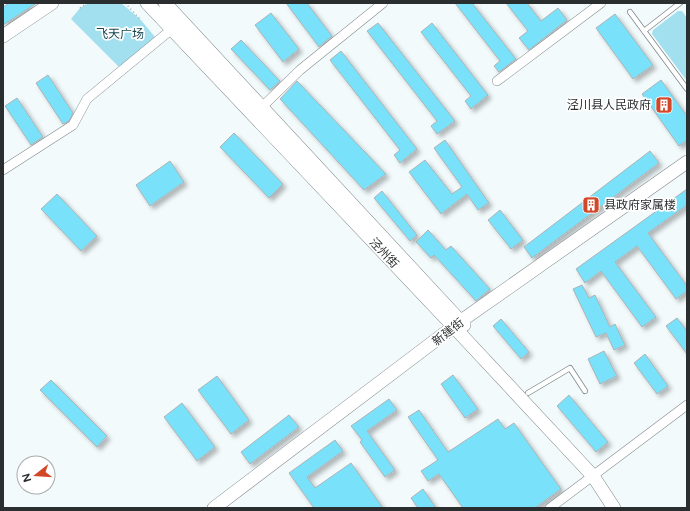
<svg xmlns="http://www.w3.org/2000/svg" width="690" height="511" viewBox="0 0 690 511" font-family="Figtree,'Noto Sans SC',sans-serif">
<defs>
<filter id="shadow"><feDropShadow dx="3.5" dy="3.5" stdDeviation="2" flood-color="#0004"/></filter>
</defs>
<rect width="100%" height="100%" fill="#f2fafc"/>
<path fill="#a2e0ef" d="M88 3H121L140 19 155 37 121 69 71 19 80 8Z
M678 11H682L687 18V81L652 34 653 30Z"/>
<path fill="#79e2fa" stroke="#abb3b5" filter="url(#shadow)" d="M9 3H37L3 25V7Z
M286 3H307L332 36 319 47Z
M455 3H472L516 59 499 72 494 66 500 61Z
M506 3H527L541 21 558 8 567 20 529 50 519 38 528 31Z
M271 13 299 49 283 62 255 25Z
M615 14 653 65 633 79 596 28Z
M378 23 455 121 437 134 431 126 437 121 367 31Z
M432 23 488 95 471 109 465 101 471 96 421 32Z
M241 40 280 81 270 90 231 49Z
M341 51 417 149 400 163 394 155 400 150 330 60Z
M48 75 73 113 69 121 63 124 36 83Z
M661 80 687 116V140L679 146 642 94Z
M297 81 386 174 364 190 280 99Z
M17 98 43 137 31 145 5 106Z
M234 133 283 184 269 198 220 147Z
M445 140 489 203 478 210 467 194 441 214 409 172 425 160 452 194 462 187 434 148Z
M650 151 659 163 532 258 524 247Z
M170 161 184 182 150 206 136 185Z
M687 189V205L648 233 687 286V291L676 299 637 246 615 262 656 317 642 327 601 271 585 283 576 269Z
M382 191 417 235 410 241 374 198Z
M57 194 97 236 81 251 41 209Z
M500 210 523 240 511 249 488 220Z
M428 230 446 250 451 246 490 289 476 301 434 255 431 258 416 242Z
M582 285 589 298 595 295 610 327 615 324 625 345 614 350 606 333 596 337 573 289Z
M677 318 687 331V354L666 326Z
M501 319 529 352 521 359 493 326Z
M604 351 617 376 600 384 588 359Z
M645 354 668 386 657 394 634 363Z
M453 375 478 409 465 418 441 384Z
M217 376 249 420 231 434 198 390Z
M51 380 107 436 97 447 40 390Z
M569 395 608 442 596 452 557 406Z
M389 399 397 410 367 431 395 470 385 477 360 442 362 440 351 426Z
M182 403 215 447 197 461 164 417Z
M419 410 448 452 498 419 505 429 514 423 561 489 535 508H463L439 474 428 481 421 471 438 460 408 417Z
M289 415 299 427 250 464 241 452Z
M335 440 343 451 307 477 315 488 351 463 383 508H314L289 473Z
M423 489 436 508H418L411 498Z"/>
<g fill="none" stroke-linecap="round" stroke-linejoin="round">
<g stroke="#808789" stroke-width="6">
<path id="lane" d="M630 12 687 89
M644 31 680 3
M528 393 570 368 585 391"/>
</g>
<g stroke="#808789" stroke-width="10">
<path id="street" d="M497 81 601 3
M262 107 300 70 383 3
M3 170 73 125 87 99 172 29
M550 508 687 405"/>
</g>
<g stroke="#808789" stroke-width="14">
<path id="secondary" d="M147 3 454 327 593 476 614 508
M165 3 464 325
M3 36 52 3
M214 508 461 321 687 162"/>
</g>
<path stroke="#a3a9aa" stroke-width="1.5" stroke-dasharray="1 3" stroke-linecap="butt" d="M125 3 140 19
M80 8 87 3"/>
<use href="#lane" stroke="#fff" stroke-width="4.5"/>
<use href="#street" stroke="#fff" stroke-width="9"/>
<use href="#secondary" stroke="#fff" stroke-width="13"/>
</g>
<defs>
<g id="building-square" transform="scale(0.9)"><rect x="-9" y="-9" width="18" height="18" rx="4" fill="#d14727" stroke="#fff"/><path d="M-4-6H4V6H1V3H-1V6H-4ZM-2.5-4.3h1.7v1.8h-1.7ZM.8-4.3h1.7v1.8H.8ZM-2.5-1h1.7V.8h-1.7ZM.8-1h1.7V.8H.8Z" fill="#fff"/></g>
</defs>
<g fill-rule="evenodd">
<use href="#building-square" x="664" y="105"/>
<use href="#building-square" x="591" y="205"/>
</g>
<g text-anchor="middle" dominant-baseline="central" stroke-width="3.5" stroke-linejoin="round" paint-order="stroke">
<g font-size="12" fill="#164650" stroke="#fff">
<text x="120" y="34">飞天广场</text>
</g>
<g font-size="12" fill="#2b2e2f" stroke="#fff" text-anchor="end">
<text x="651" y="105">泾川县人民政府</text>
<text x="604" y="205" text-anchor="start">县政府家属楼</text>
</g>
<g font-size="12" fill="#2b2e2f" stroke="#fff">
<text transform="translate(384 253) rotate(47)">泾州街</text>
<text transform="translate(448 332) rotate(-38)">新建街</text>
</g>
</g>
<rect width="690" height="511" fill="none" stroke="#2b2e2f" stroke-width="8"/>
<g transform="translate(36 475) rotate(253)"><circle r="19" fill="#ffffff" stroke="#aaabac"/>
<path d="M0-3L7 15L0 10L-7 15Z" fill="#d14727"/>
<text y="-6" font-size="11" font-weight="bold" text-anchor="middle" fill="#2b2e2f">N</text>
</g>
</svg>
